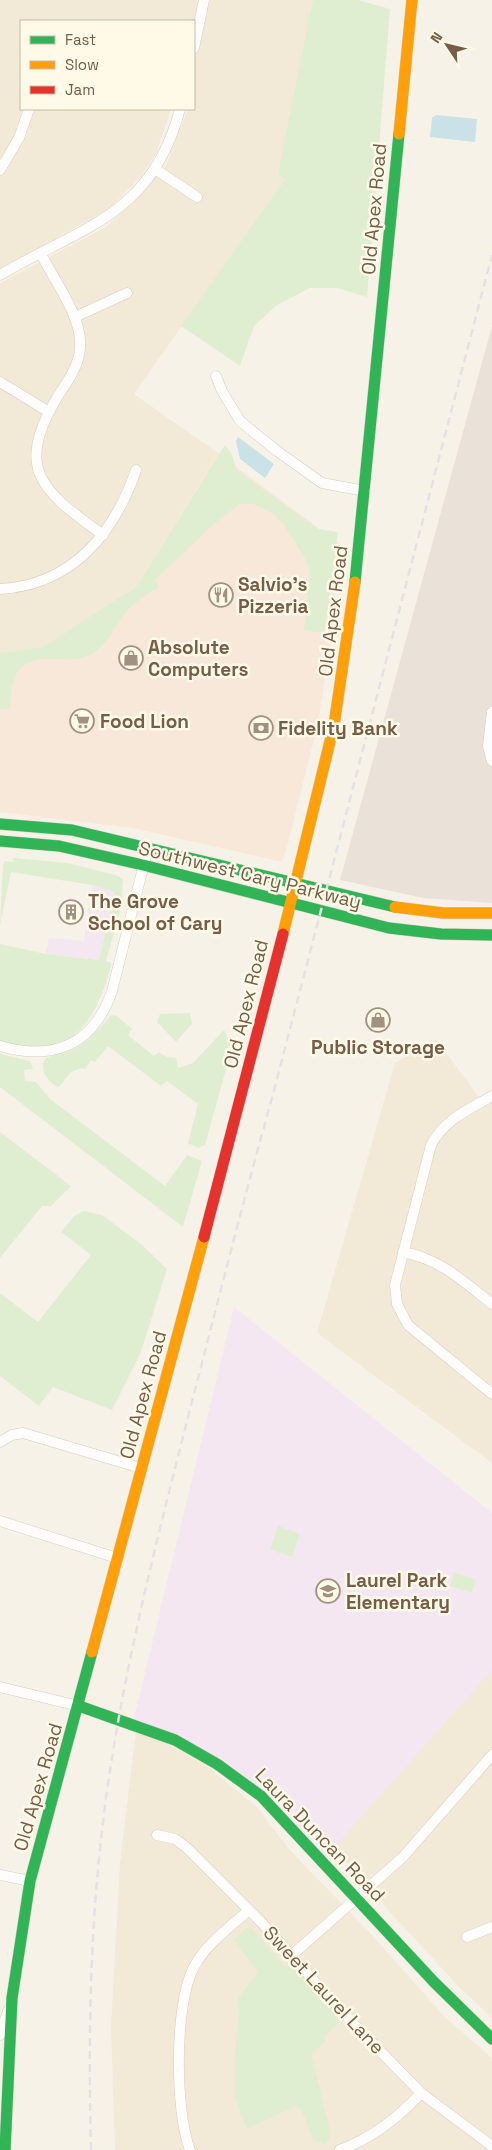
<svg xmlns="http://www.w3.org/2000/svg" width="492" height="2150" viewBox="0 0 492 2150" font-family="'Space Grotesk',sans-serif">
<rect width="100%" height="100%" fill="#f7f2e7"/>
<path fill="#f3e9d7" d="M0 0H313L285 179 134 394 218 453 137 586 43 647 0 653V283L106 227 138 197 166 165 188 109H194V21H21V109H171L156 154 140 178 109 209 0 269Z
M436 1039 478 1096 492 1100V1463L317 1333 395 1063Z
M492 1648V2018L460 1988 388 1910 322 1834Z
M136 1730 179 1750 209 1768 257 1807 288 1848 370 1933 446 2018 492 2058V2150H115L111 2027 120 1863Z"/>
<path fill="#f8e8da" d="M218 453 340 544 331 640 318 723 288 844 282 862 133 828 0 812V653L43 647 137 586Z"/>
<path fill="#eae2d8" d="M492 326V903L423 898 340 880Z"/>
<path fill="#f5e7f1" d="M92 885 115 892 99 960 46 954 49 938 84 941Z
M234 1307 492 1513V1670L322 1861 261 1796 133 1722Z"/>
<path fill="#dfeed1" d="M313 0H358L390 9 367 297 337 288H310L277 305 254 326 240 366 181 326 285 179 278 174Z
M225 445 232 454 236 469 318 529 338 532 324 633 304 630 310 572 306 560 283 523 272 513 253 504H240L216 522 155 580 159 587C148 594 136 600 128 610 115 624 107 648 88 656 65 666 36 649 18 671 11 681 11 697 10 709H0V653L43 647 137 586Z
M13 858 67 863 116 875 123 879 121 907 106 961 111 963V965C95 1027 68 1062 0 1041V944L46 954 99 960 115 892 92 885 11 872 0 925 3 865 5 861 14 862Z
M190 1013 192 1024 176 1042 157 1022 160 1014Z
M111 1015 117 1016 132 1029 128 1035 154 1056 159 1052 167 1057 176 1058 178 1068 193 1063 224 1030 231 1043 226 1051V1069L205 1145 198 1148 188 1143 198 1104 167 1081 161 1086 108 1046 95 1062 91 1060 85 1069 80 1068 70 1073 59 1087C49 1084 35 1066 48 1057 54 1054 64 1053 70 1051 87 1044 99 1029 111 1015Z
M0 1054 30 1061 33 1069 24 1070 25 1081 36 1082 50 1099 165 1186 187 1155 202 1161 183 1227 0 1087Z
M0 1132 71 1186 51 1206H42L0 1258Z
M84 1211 102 1215 142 1245 167 1269 141 1352 112 1410 53 1387 39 1406 0 1376V1293L38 1322 91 1255 61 1232 74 1216Z
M278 1526 300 1534 292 1557 270 1550Z
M454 1572 476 1580 472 1593 450 1586Z
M247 1928 252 1929 287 1968 288 1959 342 2020 323 2037 326 2041 311 2054 331 2135 326 2145 313 2140 305 2117 297 2105 247 2129 235 2098V2057L239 2014 237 1999 258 1973 234 1939Z"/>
<path fill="#c9e1e7" d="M436 115 477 119 475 142 430 137 432 118Z
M238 437 274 464 265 478 240 459 236 441Z"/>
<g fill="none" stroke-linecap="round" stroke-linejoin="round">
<g stroke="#d6cdc2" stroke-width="11">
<path id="street" d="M194 48 204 0
M155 169 197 197
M0 170 19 138 29 109
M41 254C54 280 83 318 80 348 79 366 67 382 58 396 13 471 43 491 103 535
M0 275C83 226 152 216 180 109
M75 317 127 293
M216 376 222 391 240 421 277 451 322 483 365 491
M0 382 49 412
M0 589C72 585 114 534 136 470
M492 712 488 746 492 761
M0 1046C53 1061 93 1046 112 991L148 848
M492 1096C468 1110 445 1119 431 1145L395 1285 397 1304 408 1325 492 1394
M403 1252C440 1259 463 1281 492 1304
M0 1442 12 1435 23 1433 141 1468
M0 1521 117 1558
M0 1687 79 1706
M157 1835 175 1839 186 1847 261 1922 347 2017 421 2093 492 2146
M0 1875 30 1881
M467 1937 492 1927
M292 1955 403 1857 492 1755
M0 2035 8 2011
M190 2150C175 2112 174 2003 194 1967 206 1944 230 1927 249 1910
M340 2150C372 2138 398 2118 421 2093"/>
</g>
<g stroke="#d7cfc4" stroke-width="12">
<path id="fast" d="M355 582 399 134
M0 824 72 830 395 907
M0 841 59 846 143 865 389 928 441 934 492 935
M79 1706 175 1740 217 1764 261 1796 434 1982 492 2039
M5 2150 12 1998 30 1881 92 1652"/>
</g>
<g stroke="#d7cfc4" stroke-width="12">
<path id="slow" d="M399 134 412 0
M395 907 443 913H492
M283 934 334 725 355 582
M92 1652 204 1237"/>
</g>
<g stroke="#d7cfc4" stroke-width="12">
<path id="jam" d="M204 1237 283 934"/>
</g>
<use href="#street" stroke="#fefdfb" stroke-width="10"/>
<use href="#fast" stroke="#30b455" stroke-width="11"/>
<use href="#slow" stroke="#ff9f0a" stroke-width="11"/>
<use href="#jam" stroke="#e5322d" stroke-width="11"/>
<path stroke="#e4e1e4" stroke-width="2.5" stroke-dasharray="8 5" stroke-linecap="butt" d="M91 2150C88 2035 90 1920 105 1806 122 1675 155 1548 187 1421 215 1313 242 1205 272 1098L492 255"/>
</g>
<defs>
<g id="restaurant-ring" transform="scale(1.25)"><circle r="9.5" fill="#fff9e8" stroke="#a2917f" stroke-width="1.5"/><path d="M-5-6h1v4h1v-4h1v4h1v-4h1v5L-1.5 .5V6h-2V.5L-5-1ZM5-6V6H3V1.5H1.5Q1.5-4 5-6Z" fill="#a2917f"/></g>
<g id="shop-ring" transform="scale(1.25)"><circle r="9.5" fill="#fff9e8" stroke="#a2917f" stroke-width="1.5"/><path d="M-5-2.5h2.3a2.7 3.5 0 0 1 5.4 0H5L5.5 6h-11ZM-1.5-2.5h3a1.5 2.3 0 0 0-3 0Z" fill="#a2917f"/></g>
<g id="supermarket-ring" transform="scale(1.25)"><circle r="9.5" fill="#fff9e8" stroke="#a2917f" stroke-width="1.5"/><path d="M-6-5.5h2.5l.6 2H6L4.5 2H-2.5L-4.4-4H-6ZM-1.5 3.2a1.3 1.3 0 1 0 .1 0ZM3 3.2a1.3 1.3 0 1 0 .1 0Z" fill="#a2917f"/></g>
<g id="bank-ring" transform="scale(1.25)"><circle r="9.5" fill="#fff9e8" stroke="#a2917f" stroke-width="1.5"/><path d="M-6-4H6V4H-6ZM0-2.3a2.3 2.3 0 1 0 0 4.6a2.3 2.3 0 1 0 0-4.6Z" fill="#a2917f"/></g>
<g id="building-ring" transform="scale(1.25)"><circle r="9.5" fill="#fff9e8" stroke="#a2917f" stroke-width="1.5"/><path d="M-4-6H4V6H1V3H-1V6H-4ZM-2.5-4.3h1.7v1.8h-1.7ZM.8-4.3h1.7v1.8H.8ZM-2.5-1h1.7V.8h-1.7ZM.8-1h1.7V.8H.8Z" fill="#a2917f"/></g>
<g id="school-ring" transform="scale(1.25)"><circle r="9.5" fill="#fff9e8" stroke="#a2917f" stroke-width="1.5"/><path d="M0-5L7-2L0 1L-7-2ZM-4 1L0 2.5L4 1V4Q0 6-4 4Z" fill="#a2917f"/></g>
</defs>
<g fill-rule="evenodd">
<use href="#restaurant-ring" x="221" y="595"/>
<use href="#shop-ring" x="131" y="658"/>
<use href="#supermarket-ring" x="82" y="721"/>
<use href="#bank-ring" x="261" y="728"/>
<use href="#building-ring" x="71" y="912"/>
<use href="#shop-ring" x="378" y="1020"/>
<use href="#school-ring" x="328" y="1591"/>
</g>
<g text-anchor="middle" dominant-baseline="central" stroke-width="5" stroke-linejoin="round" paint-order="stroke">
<g font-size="19" fill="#755d47" stroke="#fff9e8">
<text transform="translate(374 209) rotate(-85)">Old Apex Road</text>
<text transform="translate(333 611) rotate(-83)">Old Apex Road</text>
<text transform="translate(250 875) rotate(14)">Southwest Cary Parkway</text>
<text transform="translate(246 1004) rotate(-76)">Old Apex Road</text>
<text transform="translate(143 1395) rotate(-75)">Old Apex Road</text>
<text transform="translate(38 1787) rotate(-74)">Old Apex Road</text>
<text transform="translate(320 1835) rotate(46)">Laura Duncan Road</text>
<text transform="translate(324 1990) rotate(47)">Sweet Laurel Lane</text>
</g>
<g font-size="19" font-weight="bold" fill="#755d47" stroke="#fff9e8" text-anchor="start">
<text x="238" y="584">Salvio’s<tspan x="238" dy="22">Pizzeria</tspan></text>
<text x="148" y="647">Absolute<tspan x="148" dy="22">Computers</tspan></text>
<text x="100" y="721">Food Lion</text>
<text x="278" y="728">Fidelity Bank</text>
<text x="88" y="901">The Grove<tspan x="88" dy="22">School of Cary</tspan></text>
<text x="378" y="1047" text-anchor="middle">Public Storage</text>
<text x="346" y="1580">Laurel Park<tspan x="346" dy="22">Elementary</tspan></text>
</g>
</g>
<rect x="20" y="20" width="175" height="90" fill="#fff9e8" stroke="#c8bba8"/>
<rect x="30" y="36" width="25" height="8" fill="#30b455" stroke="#c8bba8"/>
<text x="65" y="45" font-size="15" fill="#755d47">Fast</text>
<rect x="30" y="61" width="25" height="8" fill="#ff9f0a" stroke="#c8bba8"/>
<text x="65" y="70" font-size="15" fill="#755d47">Slow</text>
<rect x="30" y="86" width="25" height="8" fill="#e5322d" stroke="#c8bba8"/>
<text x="65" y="95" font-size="15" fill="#755d47">Jam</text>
<g transform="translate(447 45) rotate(305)" stroke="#fff9e8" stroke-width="4" paint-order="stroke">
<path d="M0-4L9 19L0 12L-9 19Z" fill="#755d47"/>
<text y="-8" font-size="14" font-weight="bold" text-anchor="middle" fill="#755d47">N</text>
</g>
</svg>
